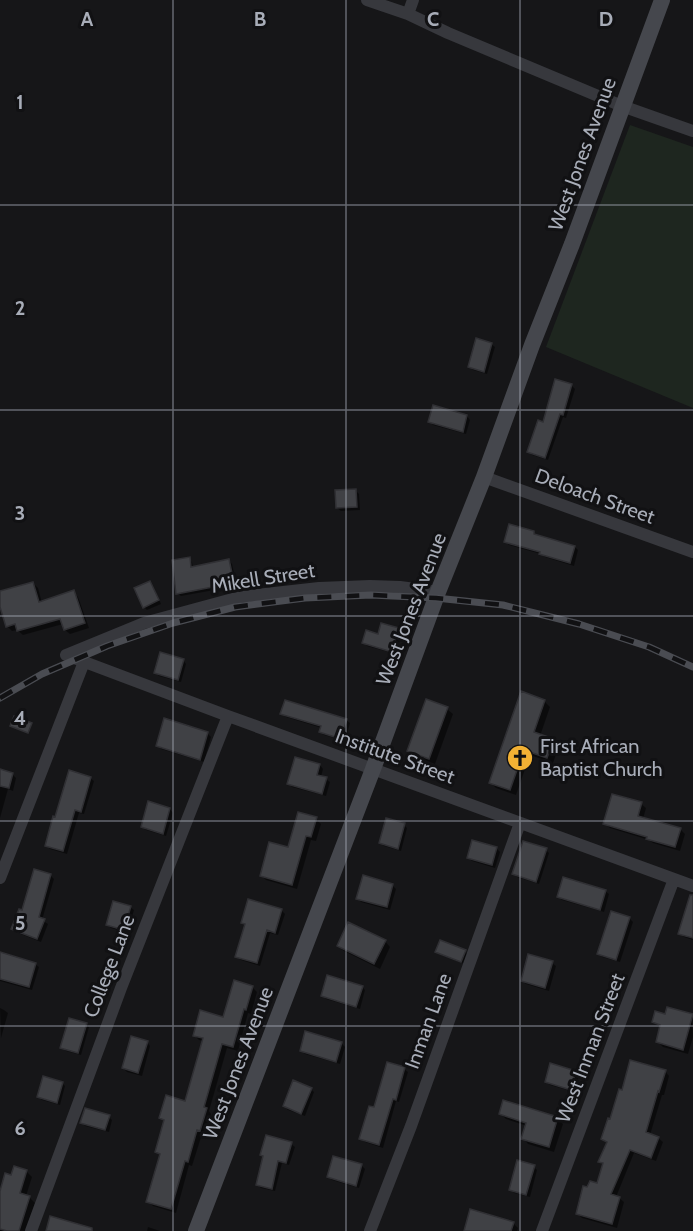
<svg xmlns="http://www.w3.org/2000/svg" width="693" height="1231" viewBox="0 0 693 1231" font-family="Cabin,sans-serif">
<rect width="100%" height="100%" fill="#161618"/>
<path fill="#1e261f" d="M630 125 693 147V408L546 347Z"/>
<path fill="#0007" d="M491 344 495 347 487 374 473 370 470 367Z
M571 385 575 389 566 418 563 417 548 460 532 455 529 452 544 424Z
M467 416 470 420 466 434 433 425 430 421Z
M355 490 359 494 360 510 341 511 337 508Z
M533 533 537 536 575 547 578 550 574 566 545 557 541 554 509 545 506 542Z
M189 559 192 562 193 568 229 560 232 564 237 586 181 596 177 593Z
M150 582 153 586 161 604 147 610 144 607Z
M33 583 38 588 42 603 73 592 78 597 89 628 70 634 65 630 63 624 23 635 17 630 12 631 7 626 0 602V593Z
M398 630 402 633 396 654 367 646 364 642Z
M183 660 186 664 181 682 159 676 156 673Z
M427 701 447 709 453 714 435 764 414 756 409 750Z
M544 701 550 707 540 736 553 741 559 746 553 763 530 755 516 795 496 788 491 783Z
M282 714 346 720 350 723 345 741 324 735 320 732 322 728 286 717Z
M207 733 211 737 204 762 161 749 158 745Z
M320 765 323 769 321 777 326 779 330 782 326 796 292 787 289 783Z
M0 771 13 775 16 778 13 791 8 789 0 818Z
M90 778 94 781 84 814 79 813 67 854 50 849 46 845Z
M641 804 646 808 643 819 680 829 685 834 680 851 653 843 649 840 610 828 605 824Z
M170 809 173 813 166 836 146 830 142 827Z
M316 819 321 824 316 841 311 840 297 889 266 880 261 875 289 849Z
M404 825 407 828 401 851 384 846 381 843Z
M496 848 500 852 495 868 472 861 469 858Z
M546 850 549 853 539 884 517 877 514 874Z
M51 876 54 879 42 920 48 924 41 942 16 932 13 928 23 912Z
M393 886 396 889 390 910 361 902 358 898Z
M605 891 609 894 604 912 562 900 559 897Z
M130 907 134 910 127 933 111 928 108 925Z
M281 910 285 914 278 935 270 933 260 966 241 960 237 957 246 926 243 922Z
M693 917V940L684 937 680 934Z
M629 918 633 922 620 962 602 957 599 953Z
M385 941 390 947 380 969 344 951 338 946Z
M465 951 468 955 465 964 441 955 437 952Z
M0 962 35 964 39 967 32 990 0 981Z
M552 963 556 966 549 991 526 984 522 981Z
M252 987 257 992 251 1014 248 1013 238 1051 227 1048 209 1111 211 1114 205 1135 202 1134 192 1166 189 1165 176 1213 153 1206 148 1201 161 1156 156 1152 165 1122 160 1118 186 1103 203 1041 199 1040 194 1035 224 1019Z
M362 987 365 990 360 1009 326 999 323 996Z
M0 1008 4 1010 8 1013 1 1038Z
M692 1015 693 1037 688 1054 663 1047 657 1041 661 1028 654 1022 666 1016Z
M86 1024 89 1027 81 1055 66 1051 62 1047Z
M147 1042 150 1046 142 1076 127 1072 123 1068Z
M341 1043 345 1047 340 1064 305 1054 301 1051Z
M551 1065 576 1072 579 1076 574 1092 550 1085 546 1082Z
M404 1069 408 1072 399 1102 396 1101 383 1148 365 1142 361 1139 375 1109Z
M665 1071 669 1076 664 1095H662L650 1135 658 1138 663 1142 656 1161 634 1153 616 1197 619 1198 624 1202 617 1228 582 1218 577 1213 598 1185 604 1165 600 1162 608 1144 603 1139 623 1092Z
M62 1083 65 1086 60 1105 42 1100 39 1097Z
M311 1089 314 1092 305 1116 288 1110 284 1106Z
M501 1114 557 1118 563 1124 554 1152 528 1144 523 1138 527 1126 506 1119Z
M109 1117 112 1120 109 1132 85 1126 82 1122Z
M291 1144 295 1147 289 1165 282 1163 275 1191 261 1188 258 1185Z
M361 1165 365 1169 359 1188 332 1180 329 1177Z
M534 1167 537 1170 530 1197 514 1193 511 1189Z
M26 1171 32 1177 26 1196 29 1197 35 1203 26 1231H0V1196L12 1177Z
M513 1223 518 1228 517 1231H465Z
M148 1227 160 1231H147Z"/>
<path fill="#404145" stroke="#303034" stroke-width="1.5" d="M476 338 492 343 484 372 468 367Z
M555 379 572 384 563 415 560 414 545 458 527 452 538 420 543 422Z
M433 405 467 415 463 432 428 422Z
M356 489 357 507 336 508 335 490Z
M509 524 534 531V534L575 546 570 563 539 554 540 552 504 542Z
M190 557 191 567 229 559 234 583 176 594 172 560Z
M150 581 159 600 143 608 134 588Z
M33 582 39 602 74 590 85 623 64 630 60 619 17 631 15 624 6 627 0 607V591Z
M381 623 399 628 392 652 362 643 366 630 378 634Z
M160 652 184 659 178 680 154 673Z
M521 691 545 700 534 732 554 739 547 758 524 750 510 790 489 783Z
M426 699 448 707 429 759 407 751Z
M285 700 347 719 341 739 319 732 321 726 280 714Z
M14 716 32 723 28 733 10 726Z
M164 718 208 732 200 760 156 746Z
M295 757 320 764 317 775 327 777 322 794 287 784Z
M0 769 13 773 9 788 0 786Z
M69 770 91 777 81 812 75 810 63 851 45 846 53 816 55 817Z
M612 794 642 802 638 816 681 828 675 847 646 839 647 837 603 824Z
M148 801 170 808 163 834 141 827Z
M298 812 317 817 311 837 306 836 292 885 260 876 269 842 288 847Z
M386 818 405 823 398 849 379 843Z
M472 840 497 847 492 865 467 858Z
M523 841 547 848 536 882 512 874Z
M34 869 51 874 39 917 45 919 37 939 11 929 19 909 22 910Z
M363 875 393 884 387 907 356 899Z
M563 877 606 890 600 910 557 897Z
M690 895H693V938L678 934Z
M248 899 282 909 275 933 267 930 257 963 235 957 245 924 241 923Z
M113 901 131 906 124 930 106 925Z
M611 911 630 917 616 960 597 954Z
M348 922 386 940 374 964 337 946Z
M440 940 466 950 461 962 435 952Z
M0 952 36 963 29 987 0 979Z
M528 954 553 961 545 988 521 981Z
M327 975 363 986 356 1007 321 996Z
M234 980 253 986 246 1010 244 1009 233 1047 222 1044 204 1107 207 1108 200 1131 197 1130 188 1162 185 1161 171 1209 146 1202 160 1154 155 1152 164 1120 159 1118 166 1095 185 1101 203 1038 193 1036 200 1010 223 1017Z
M667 1007 693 1014 683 1050 656 1042 660 1025 652 1022 655 1011 665 1014Z
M69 1018 87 1023 78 1053 60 1048Z
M305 1031 342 1042 336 1062 300 1051Z
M131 1036 148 1041 138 1073 122 1068Z
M630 1060 666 1070 659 1092 658 1091 646 1132 659 1137 651 1158 630 1150 611 1194 620 1197 612 1224 576 1214 583 1186 587 1187 590 1181 597 1183 603 1163 598 1162 607 1142 601 1139 608 1118 610 1119 619 1089 622 1090Z
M387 1062 405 1067 396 1100 393 1099 379 1145 359 1139 369 1106 374 1107Z
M550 1063 576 1071 571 1090 545 1082Z
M43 1076 63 1082 57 1103 37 1097Z
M293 1080 312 1088 301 1114 283 1106Z
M503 1100 558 1117 549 1147 521 1139 526 1123 499 1114Z
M85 1108 110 1115 105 1130 80 1123Z
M266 1135 292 1142 286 1163 278 1161 272 1189 256 1185 263 1156 260 1155Z
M333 1156 362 1164 356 1186 327 1177Z
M517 1160 535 1165 526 1195 509 1190Z
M14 1166 27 1170 20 1193 30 1196 19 1231H7L0 1229V1191L5 1173 11 1175Z
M470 1209 514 1222 511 1231H464Z
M50 1216 92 1228V1231H46Z"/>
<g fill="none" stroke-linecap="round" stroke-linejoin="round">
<path stroke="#37383d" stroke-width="12" d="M367 0 408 14 448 33 622 106 693 131
M408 14 413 0
M484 477 693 552
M66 655 228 716 693 886
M66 655 144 623 240 597 319 588 370 586 400 587 438 592
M0 878 84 662
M31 1231 121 988 228 716
M370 1231 411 1126 520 823
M542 1231 674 879"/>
<path stroke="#45474d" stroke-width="16" d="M196 1231 373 769 438 592 484 477 532 345 572 244 662 0"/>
<g stroke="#4a4c52" stroke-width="7">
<path id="rail" d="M0 698 42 674 107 646 173 623 235 607 305 598 371 595 436 598 503 605 579 624 649 647 693 667"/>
</g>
<use href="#rail" stroke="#111113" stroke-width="4.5" stroke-dasharray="14" stroke-linecap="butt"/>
</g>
<path fill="none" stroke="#a8adb8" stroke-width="1.5" stroke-opacity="0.55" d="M173 0V1231M346 0V1231M520 0V1231M0 205H693M0 410H693M0 616H693M0 821H693M0 1026H693"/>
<defs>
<g id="church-disc" transform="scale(1.35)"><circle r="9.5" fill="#f2b134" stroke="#111113"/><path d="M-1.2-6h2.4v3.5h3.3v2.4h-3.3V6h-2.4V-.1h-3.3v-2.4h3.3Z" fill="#111"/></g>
</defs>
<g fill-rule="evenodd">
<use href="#church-disc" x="520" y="758"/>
</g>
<g text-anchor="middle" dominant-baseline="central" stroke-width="6" stroke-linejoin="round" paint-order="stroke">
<g font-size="20" fill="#a8adb8" stroke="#111113">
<text transform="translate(582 154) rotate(-70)">West Jones Avenue</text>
<text transform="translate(595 496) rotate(20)">Deloach Street</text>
<text transform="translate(263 578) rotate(-9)">Mikell Street</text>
<text transform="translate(411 609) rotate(-69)">West Jones Avenue</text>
<text transform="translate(395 756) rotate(20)">Institute Street</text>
<text transform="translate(109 966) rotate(-69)">College Lane</text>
<text transform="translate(428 1021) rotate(-70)">Inman Lane</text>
<text transform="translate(590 1048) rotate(-69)">West Inman Street</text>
<text transform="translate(238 1063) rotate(-69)">West Jones Avenue</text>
</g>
<g font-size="20" fill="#a8adb8" stroke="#111113" text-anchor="start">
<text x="540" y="746">First African<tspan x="540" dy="23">Baptist Church</tspan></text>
</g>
</g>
<g font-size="20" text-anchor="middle" font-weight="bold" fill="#a8adb8" stroke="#111113" stroke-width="6" stroke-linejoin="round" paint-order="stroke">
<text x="87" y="26">A</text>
<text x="260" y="26">B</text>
<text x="433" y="26">C</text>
<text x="606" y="26">D</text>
<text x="20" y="109">1</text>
<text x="20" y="315">2</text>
<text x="20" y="520">3</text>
<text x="20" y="725">4</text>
<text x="20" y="930">5</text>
<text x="20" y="1135">6</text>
</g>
</svg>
